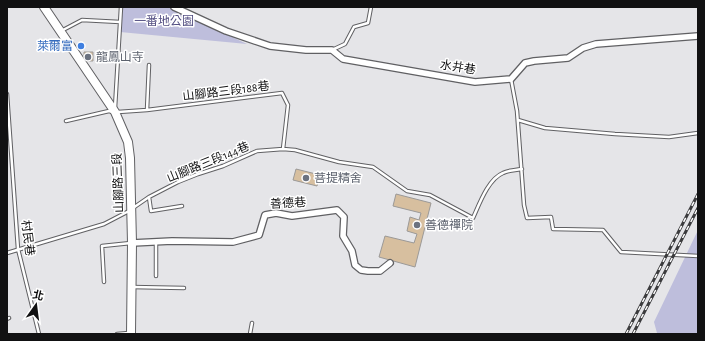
<svg xmlns="http://www.w3.org/2000/svg" width="705" height="341" viewBox="0 0 705 341" font-family="'Alegreya Sans','Noto Sans TC',sans-serif">
<rect width="100%" height="100%" fill="#e5e5e8"/>
<path fill="#bebedc" d="M123 7H168L247 44 120 32Z
M698 230V334H656L657 333 654 322Z"/>
<path fill="#d7bf9f" stroke="#9b9997" d="M84 52H93V61H84Z
M296 169 320 175 317 186 293 180Z
M396 194 431 203 415 267 379 257 385 236 414 243 417 234 407 231 410 217 419 220 421 213 393 206Z"/>
<g fill="none" stroke-linecap="round" stroke-linejoin="round">
<g stroke="#606063" stroke-width="4.5">
<path id="lane" d="M63 30 82 20 120 22
M332 50 345 44 354 27 368 23 371 7
M511 79 517 111 524 205 527 218 551 217 553 229 603 230 621 252 698 256
M7 94 18 249 39 334
M115 108 121 7
M147 110 149 65
M118 112 147 110 282 93 288 105 283 149
M518 120 545 128 615 134 669 137 698 133
M66 121 109 111 113 112
M149 197 151 211 182 206
M133 208 149 197 178 182 198 174 223 166 257 151 283 149 295 150 339 162 373 167 407 191 430 195 473 218C479 205 488 179 503 173 508 170 516 170 522 169
M156 243V276
M7 253 104 224 129 211
M104 282 102 246 131 243
M132 287 184 288
M7 319 9 318
M117 334 129 333
M250 334 252 323"/>
</g>
<g stroke="#606063" stroke-width="8">
<path id="street" d="M174 7 226 31 270 46 306 50H332L343 59 475 82 511 79 525 63 534 61 568 58 583 48 596 44 698 36
M132 243 172 241 233 242 259 235 265 215 276 213 292 216 337 210 344 217 343 236 352 251 355 265 361 270 368 271H380L390 263"/>
</g>
<g stroke="#606063" stroke-width="10">
<path id="secondary" d="M44 7 115 112 128 142 130 158 132 243 131 334"/>
</g>
<use href="#lane" stroke="#fff" stroke-width="2.5"/>
<use href="#street" stroke="#fff" stroke-width="5.5"/>
<use href="#secondary" stroke="#fff" stroke-width="8"/>
<g stroke="#3b3b3d" stroke-width="3">
<path id="rail" d="M626 334 698 194
M633 334 698 208"/>
</g>
<use href="#rail" stroke="#fff" stroke-width="1.5" stroke-dasharray="4.5" stroke-linecap="butt"/>
</g>
<circle fill="#3f7fe0" stroke="#fff" stroke-width="1.5" cx="81" cy="46" r="4"/>
<g fill="#6b7280" stroke="#fff" stroke-width="1.5">
<circle cx="88" cy="57" r="4"/>
<circle cx="306" cy="178" r="4"/>
<circle cx="417" cy="225" r="4"/>
</g>
<g text-anchor="middle" dominant-baseline="central" stroke-width="3" stroke-linejoin="round" paint-order="stroke">
<g font-size="12" fill="#534f82" stroke="#fff">
<text x="164" y="21">一番地公園</text>
</g>
<g font-size="12" fill="#366cbe" stroke="#fff" text-anchor="end">
<text x="73" y="46">萊爾富</text>
</g>
<g font-size="12" fill="#5b616d" stroke="#fff" text-anchor="start">
<text x="96" y="57">龍鳳山寺</text>
<text x="314" y="178">菩提精舍</text>
<text x="425" y="225">善德禪院</text>
</g>
<g font-size="12" fill="#111112" stroke="#fff">
<text transform="translate(458 67) rotate(9)">水井巷</text>
<text transform="translate(226 91) rotate(-7)">山腳路三段188巷</text>
<text transform="translate(208 162) rotate(-22)">山腳路三段144巷</text>
<text transform="translate(118 183) rotate(-92)">山腳路三段</text>
<text transform="translate(288 203) rotate(-3)">善德巷</text>
<text transform="translate(28 238) rotate(83)">村民巷</text>
</g>
</g>
<rect width="705" height="341" fill="none" stroke="#111112" stroke-width="16"/>
<g transform="translate(36 305) rotate(14)" stroke="#ffffff" stroke-width="3" paint-order="stroke">
<path d="M0-3L7 15L0 10L-7 15Z" fill="#111112"/>
<text y="-6" font-size="11" font-weight="bold" text-anchor="middle" fill="#111112">北</text>
</g>
</svg>
